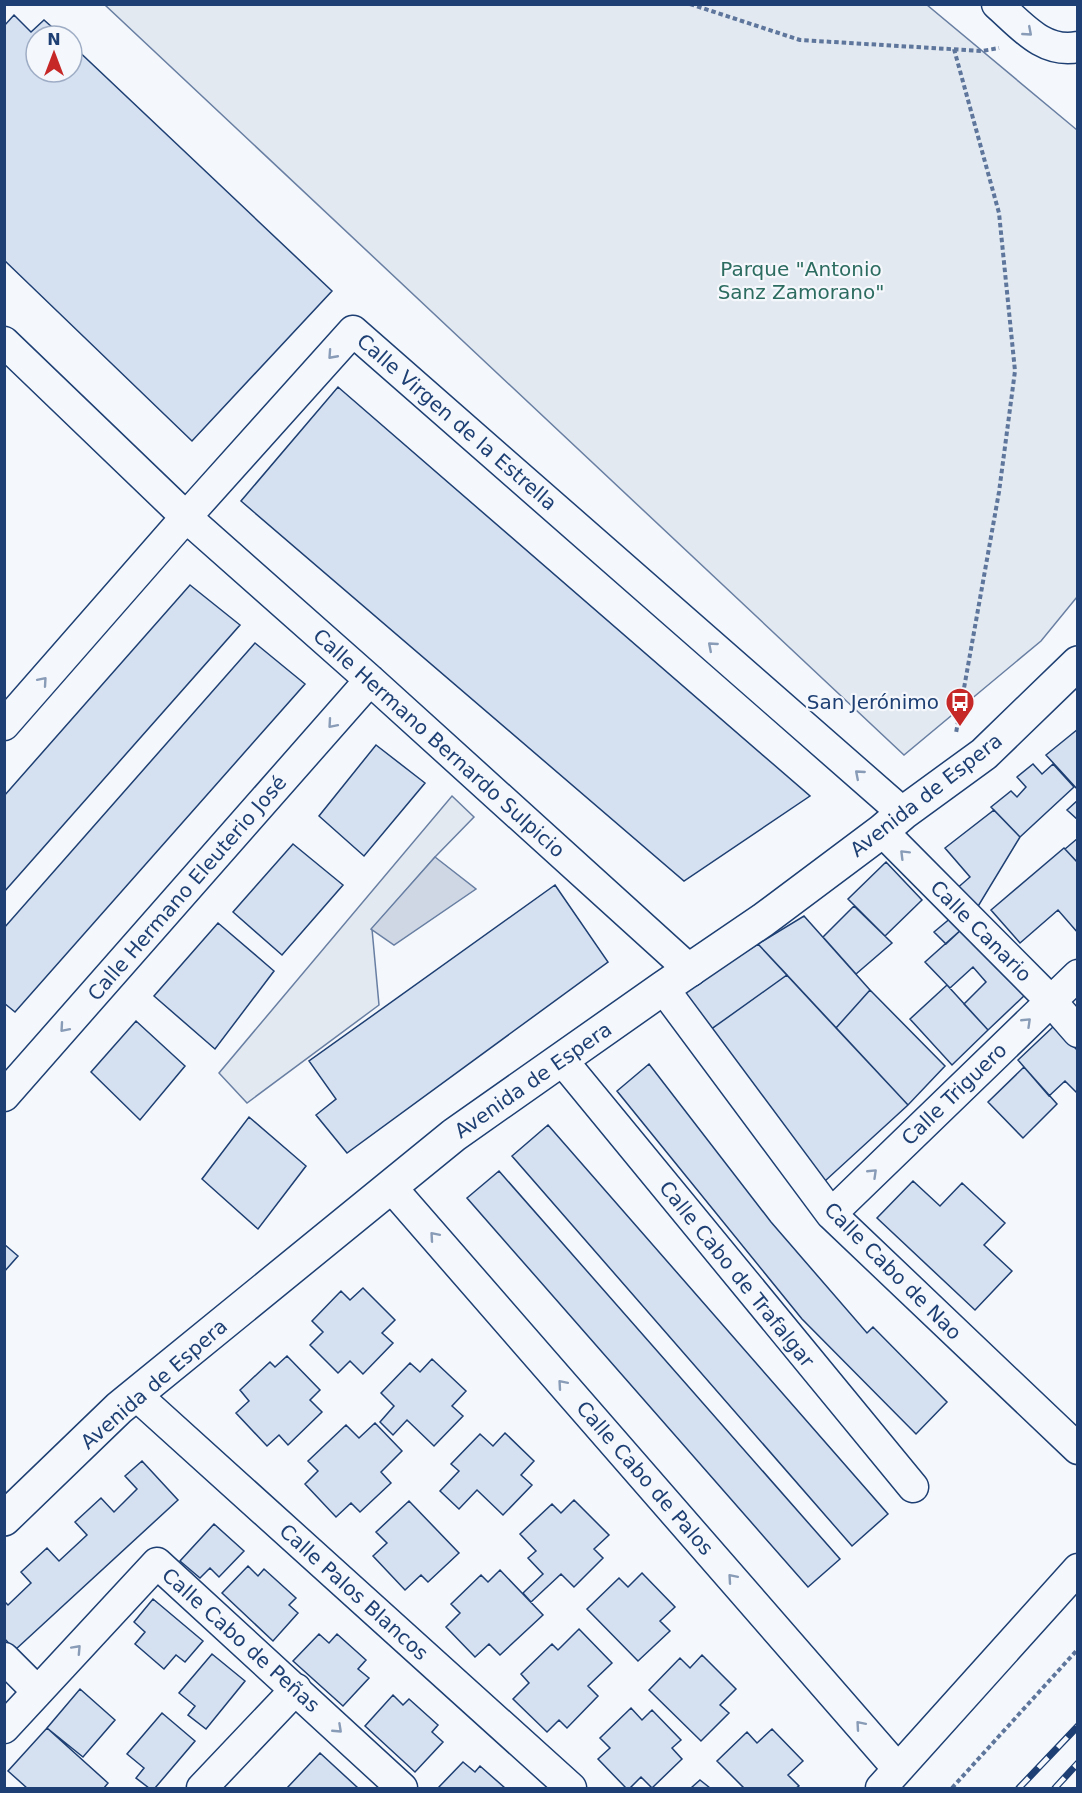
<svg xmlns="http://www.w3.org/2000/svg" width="1082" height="1793" viewBox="0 0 1082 1793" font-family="'DejaVu Sans',sans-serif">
<rect width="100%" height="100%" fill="#f4f7fb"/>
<path fill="#e3e9f0" stroke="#687fa3" stroke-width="1.5" d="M105 5H927L1077 130V597L1041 641 904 755Z
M452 796 474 817 435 857 372 929 379 1005 247 1103 219 1073Z"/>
<path fill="#cfd7e4" stroke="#687fa3" stroke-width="1.5" d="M435 857 476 889 394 945 371 929Z"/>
<path fill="#d5e0f0" stroke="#1d3f73" stroke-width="1.5" d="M14 15 31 32 44 20 62 36H36V72H72V45L332 291 192 441 4 260V26Z
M338 387 810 796 684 881 241 501Z
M190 585 240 625 4 892V796Z
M255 643 305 684 15 1012 4 1003V928Z
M1078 729V790L1046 755Z
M376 745 425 783 364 856 319 816Z
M1033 764 1042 774 1053 764 1074 787 1020 837 991 807 1011 791 1017 797 1026 787 1017 777Z
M1078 800V820L1067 810Z
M994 810 1020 837 974 913 955 890 970 877 945 848Z
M1078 838V863L1065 849Z
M293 844 343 885 282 955 233 912Z
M1064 848 1078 863V933L1058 910 1020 943 991 910Z
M886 862 922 900 885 936 848 899Z
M555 885 608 962 347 1153 316 1115 336 1099 309 1061Z
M854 906 892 943 856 974 823 937Z
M804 916 870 990 836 1028 758 944Z
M952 917 963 928 946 944 934 932Z
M218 923 274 971 215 1049 154 996Z
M963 928 1026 994 988 1030 964 1004 986 982 973 967 950 988 925 962Z
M758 944 787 975 710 1030 682 992Z
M787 975 908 1105 825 1181 710 1030Z
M947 985 988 1030 952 1065 910 1019Z
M870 990 945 1066 908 1105 836 1028Z
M136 1021 185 1066 140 1120 91 1072Z
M1054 1026 1078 1051V1094L1065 1081 1049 1096 1018 1060Z
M649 1064 771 1222 867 1333 873 1327 947 1402 916 1434 802 1319 617 1091Z
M1024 1067 1057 1104 1023 1138 988 1102Z
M249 1117 306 1166 258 1229 202 1179Z
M548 1125 888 1514 852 1546 512 1156Z
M499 1171 840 1559 808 1587 467 1198Z
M913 1181 940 1206 962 1183 1005 1223 984 1245 1012 1271 975 1310 877 1218Z
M4 1244 18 1256 4 1272Z
M363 1288 395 1320 382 1333 393 1343 363 1374 350 1361 338 1373 310 1345 323 1332 312 1321 341 1291 350 1300Z
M287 1356 320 1390 310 1400 322 1412 288 1445 279 1435 267 1446 236 1413 249 1401 240 1390 270 1362 275 1367Z
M432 1359 466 1391 452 1406 463 1416 434 1446 407 1420 393 1435 380 1422 394 1406 381 1393 410 1363 420 1372Z
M375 1423 402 1451 381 1472 391 1483 360 1512 351 1503 336 1517 305 1484 318 1471 308 1461 346 1425 359 1438Z
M505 1433 534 1461 521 1475 532 1485 503 1515 477 1490 459 1509 440 1491 459 1471 451 1464 480 1434 493 1446Z
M142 1461 178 1500 15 1650 4 1638V1601L8 1605 31 1583 21 1572 47 1548 59 1561 87 1535 75 1522 101 1498 114 1512 137 1489 125 1476Z
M574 1500 609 1535 594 1549 603 1558 574 1587 561 1574 531 1602 523 1593 543 1574 528 1558 536 1551 520 1534 552 1504 561 1513Z
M409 1501 459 1553 428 1582 421 1575 405 1590 373 1556 387 1543 376 1532Z
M214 1524 244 1551 219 1577 210 1568 200 1578 180 1561Z
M248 1566 258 1576 264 1569 296 1598 289 1605 298 1613 273 1641 222 1593Z
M500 1570 543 1615 500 1655 489 1644 475 1657 446 1627 460 1613 451 1604 481 1575 488 1582Z
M642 1573 675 1607 660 1621 670 1631 638 1661 587 1609 619 1578 628 1587Z
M153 1599 203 1641 185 1662 176 1655 164 1669 135 1644 145 1632 134 1622Z
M579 1629 612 1663 588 1686 598 1696 567 1728 559 1720 547 1732 513 1699 529 1683 521 1674 552 1644 558 1650Z
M319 1634 329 1643 337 1634 366 1660 358 1669 369 1678 343 1706 293 1661Z
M212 1654 245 1681 206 1729 188 1715 195 1706 179 1693Z
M702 1655 736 1689 720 1705 729 1713 701 1741 649 1690 680 1658 690 1668Z
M80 1689 115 1720 83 1757 47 1728Z
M393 1695 403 1705 409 1699 438 1725 432 1732 443 1742 415 1772 365 1726Z
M631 1708 642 1720 652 1710 681 1740 672 1748 682 1759 652 1788 641 1777 630 1788H626L598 1759 610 1748 600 1738Z
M162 1713 195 1741 155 1788H149L136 1778 144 1768 127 1754Z
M47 1728 108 1783 104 1788H27L8 1771Z
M772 1729 803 1761 788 1775 799 1786 796 1788H744L717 1761 747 1732 757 1743Z
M320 1753 358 1788H287Z
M463 1762 475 1772 480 1766 505 1788H438Z
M700 1780 710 1788H691Z"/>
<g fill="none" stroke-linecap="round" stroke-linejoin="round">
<g stroke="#1d3f73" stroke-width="33">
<path id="minor" d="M997 4C1021 25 1043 54 1078 47
M4 342 186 517 370 680 691 971
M4 725 186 517 353 331 903 813
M882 831 1050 1000 1078 1032
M663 988 831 1214 1078 1449
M562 1060 913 1487
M4 1096 370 680
M391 1187 898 1769
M831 1214 1078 975
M136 1395 571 1788
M4 1658 37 1691
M4 1728 157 1563 402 1788
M202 1788 296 1689
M881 1788 1078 1569"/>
</g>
<g stroke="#1d3f73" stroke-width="36">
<path id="tertiary" d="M4 1519 119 1408 454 1135 663 988 763 920 882 831 903 813 984 754 1078 663"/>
</g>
<path stroke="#5e769c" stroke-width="4" stroke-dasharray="4.5 3" stroke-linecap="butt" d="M690 4 800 40 982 51 999 48
M954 49 999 213 1015 371 999 492 956 733
M952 1788 1078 1649"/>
<use href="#minor" stroke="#f4f7fb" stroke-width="30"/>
<use href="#tertiary" stroke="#f4f7fb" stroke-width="33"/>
<g stroke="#1d3f73" stroke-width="7">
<path id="rail" d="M1019 1788 1078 1726
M1055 1788 1078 1763"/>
</g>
<use href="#rail" stroke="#f4f7fb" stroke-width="4.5" stroke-dasharray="14" stroke-linecap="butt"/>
</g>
<defs><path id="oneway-chevron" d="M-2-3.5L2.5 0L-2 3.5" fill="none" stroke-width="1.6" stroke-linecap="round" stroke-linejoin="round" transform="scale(1.5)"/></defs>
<g stroke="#889bb7">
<use href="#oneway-chevron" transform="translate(1028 32) rotate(41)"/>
<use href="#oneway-chevron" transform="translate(332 355) rotate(132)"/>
<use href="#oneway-chevron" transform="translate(712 646) rotate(-139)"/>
<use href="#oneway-chevron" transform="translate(43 681) rotate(-49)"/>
<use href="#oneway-chevron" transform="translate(332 724) rotate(131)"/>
<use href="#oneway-chevron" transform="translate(859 774) rotate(-139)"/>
<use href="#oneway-chevron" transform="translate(904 854) rotate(-135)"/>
<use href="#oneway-chevron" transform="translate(1027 1022) rotate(-44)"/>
<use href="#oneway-chevron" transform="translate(64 1028) rotate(131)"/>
<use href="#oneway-chevron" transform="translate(873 1173) rotate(-44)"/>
<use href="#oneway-chevron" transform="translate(434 1236) rotate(-131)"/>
<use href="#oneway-chevron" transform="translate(562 1384) rotate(-131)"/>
<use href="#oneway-chevron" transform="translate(732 1578) rotate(-131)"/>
<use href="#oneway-chevron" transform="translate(77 1649) rotate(-47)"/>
<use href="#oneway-chevron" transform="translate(860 1725) rotate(-131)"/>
<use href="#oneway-chevron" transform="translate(338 1729) rotate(43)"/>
</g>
<defs>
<g id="bus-pin" transform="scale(1.5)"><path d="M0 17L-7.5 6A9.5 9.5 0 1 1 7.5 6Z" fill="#c62828" stroke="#f4f7fb"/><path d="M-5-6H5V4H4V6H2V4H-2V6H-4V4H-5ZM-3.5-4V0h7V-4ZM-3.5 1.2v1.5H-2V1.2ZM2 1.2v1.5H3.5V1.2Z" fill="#fff"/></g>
</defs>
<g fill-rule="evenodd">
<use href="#bus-pin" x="960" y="702"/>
</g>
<g text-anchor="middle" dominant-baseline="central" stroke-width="4.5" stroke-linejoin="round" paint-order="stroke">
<g font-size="20" fill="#2c6c60" stroke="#f4f7fb">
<text x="801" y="269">Parque "Antonio<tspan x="801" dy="23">Sanz Zamorano"</tspan></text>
</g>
<g font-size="20" fill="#1d3f73" stroke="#f4f7fb">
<text transform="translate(457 422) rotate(41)">Calle Virgen de la Estrella</text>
<text transform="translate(439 743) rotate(42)">Calle Hermano Bernardo Sulpicio</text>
<text transform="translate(926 795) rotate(-38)">Avenida de Espera</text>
<text transform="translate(187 888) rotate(-49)">Calle Hermano Eleuterio José</text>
<text transform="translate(981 931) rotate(45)">Calle Canario</text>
<text transform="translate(533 1080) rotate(-35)">Avenida de Espera</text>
<text transform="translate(954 1094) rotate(-44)">Calle Triguero</text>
<text transform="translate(893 1271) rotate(45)">Calle Cabo de Nao</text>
<text transform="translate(737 1274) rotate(51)">Calle Cabo de Trafalgar</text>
<text transform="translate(154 1384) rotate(-41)">Avenida de Espera</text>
<text transform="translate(645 1478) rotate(49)">Calle Cabo de Palos</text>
<text transform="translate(354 1592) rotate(42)">Calle Palos Blancos</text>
<text transform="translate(241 1640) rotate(42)">Calle Cabo de Peñas</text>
</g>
<g font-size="20" fill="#1d3f73" stroke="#f4f7fb" text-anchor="end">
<text x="939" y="702">San Jerónimo</text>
</g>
</g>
<rect width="1082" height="1793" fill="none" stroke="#1d3f73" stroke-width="12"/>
<g transform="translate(54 54)"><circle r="28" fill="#f4f7fb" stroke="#9eadc5" stroke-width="1.5"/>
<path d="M0-4.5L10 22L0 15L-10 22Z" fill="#c62828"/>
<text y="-9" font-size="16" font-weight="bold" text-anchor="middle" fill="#1d3f73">N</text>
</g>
</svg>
